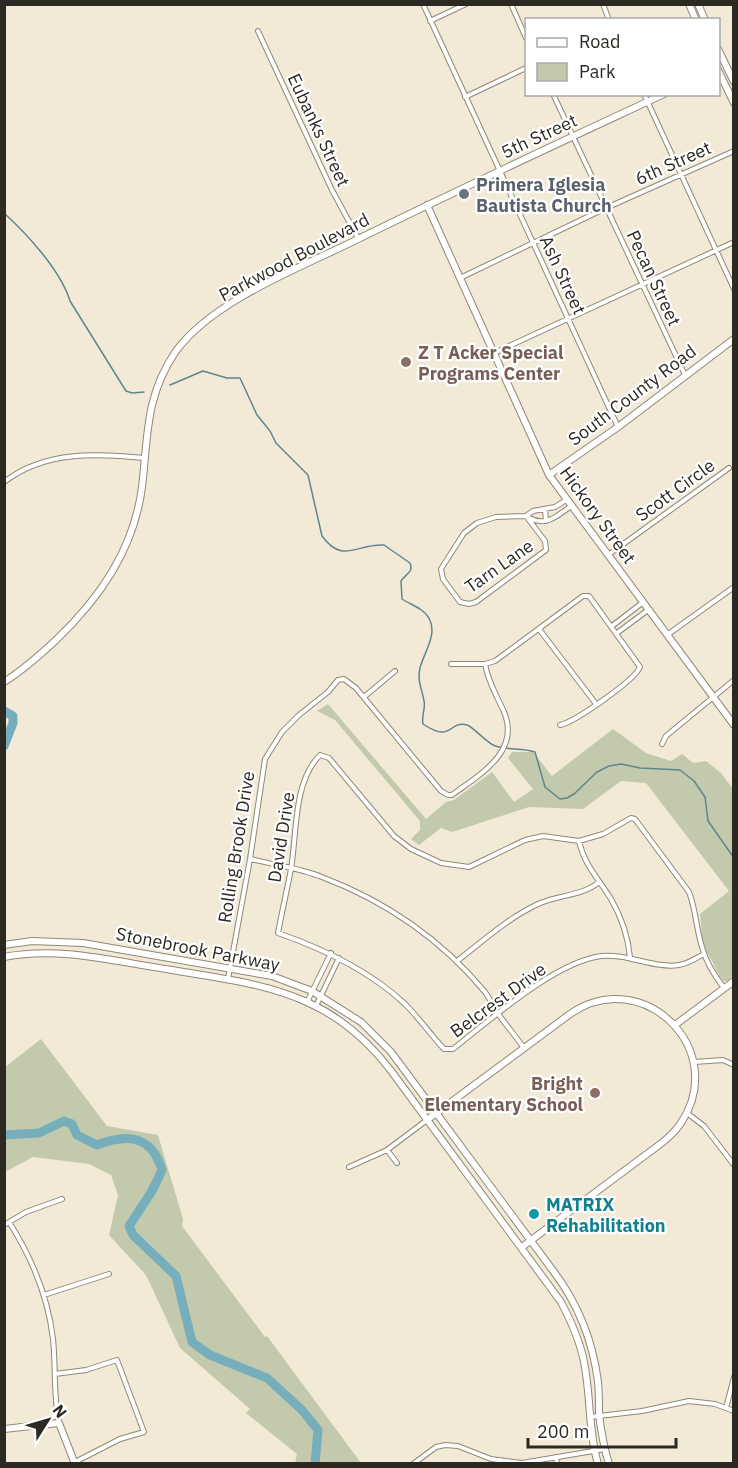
<svg xmlns="http://www.w3.org/2000/svg" width="738" height="1468" viewBox="0 0 738 1468" font-family="'IBM Plex Sans',sans-serif">
<rect width="100%" height="100%" fill="#f2ead6"/>
<path fill="#c3c9ad" d="M328 704 426 819 446 802 454 800 492 772 514 802 533 789 508 758 512 752H533L552 776 613 729 646 753 671 761 682 754 693 763 706 761 721 773 733 789V976L727 981H723C715 971 713 958 703 948L700 914 729 891 646 783 621 781 583 809 529 807 452 832 441 828 419 845 411 839 420 830V821L335 720 317 711Z
M41 1039 107 1126 158 1135 183 1219 182 1226 265 1337 267 1336 361 1463H295L297 1454 246 1413 250 1409 180 1348 146 1275 109 1235 118 1195 111 1175 89 1164 33 1157 5 1172V1067Z"/>
<g fill="none" stroke-linecap="round" stroke-linejoin="round">
<path stroke="#60868d" stroke-width="1.5" d="M4 213C28 235 61 271 70 301L126 391 132 393 144 392
M170 385 203 371 227 378H240L257 415 270 431 276 443 308 475 322 536C343 565 357 543 384 545L410 563C414 573 405 574 401 581L402 599C411 605 423 608 429 618 438 635 424 652 420 668 417 681 422 689 424 701 426 708 421 716 423 724 453 744 448 720 467 725 472 726 485 741 493 745 506 751 521 747 535 752L545 787 560 799 567 798 574 794 597 772 609 766 621 764 640 768 680 770 694 781 705 797 708 821 734 858"/>
<path stroke="#76aebb" stroke-width="9" d="M4 711 13 716V723L4 746
M4 1135 39 1133 64 1121 72 1124 77 1135 97 1145C128 1133 152 1136 162 1170L152 1191 129 1226 133 1235 176 1276 192 1342 210 1355 267 1378 302 1410 318 1430 315 1464"/>
<g stroke="#908876" stroke-width="6">
<path id="street" d="M423 4 618 427
M511 4 526 38
M603 4 609 20
M430 21 466 4
M258 31 332 190 358 238
M553 94 685 375
M644 94 734 289
M465 97 526 68
M460 278 606 208 734 151
M494 353 734 242
M4 482C46 450 95 454 144 458
M545 509 546 521
M526 516 545 541 546 550 476 602 469 604 460 602 443 579 441 569 464 533 477 523 496 517 526 516 533 511 555 507 566 500
M529 518C546 527 557 516 571 506
M608 555 729 468
M612 626 642 603
M539 629 596 704
M617 633 648 610
M667 635 734 587
M451 664H485L495 661 583 596H589L640 667C635 680 575 722 560 725
M364 697 395 671
M662 744 666 736 734 680
M579 841C584 865 599 879 611 899 622 918 628 936 630 957
M251 859C274 865 299 868 322 877 385 901 441 939 485 992 490 999 494 1007 499 1015 507 1026 516 1037 524 1048
M704 954C696 958 688 964 679 965 654 969 628 953 601 956 555 962 490 1020 453 1049H444C431 1035 419 1018 405 1004 369 970 324 949 278 933 282 911 287 890 291 869 297 834 293 782 320 755L329 758 394 836 411 849 441 863 469 867 525 840 543 836 579 841 603 834 631 818 635 819 689 892C696 910 696 928 702 947 706 963 714 975 724 988
M457 961C483 941 508 918 538 904 557 895 583 896 599 882
M228 979 250 859 265 759 282 732 299 715 328 692 338 680 344 679 356 688 441 791 448 795H452C479 775 521 752 504 712 497 696 488 682 485 664
M307 1002 331 953
M316 1006 339 958
M694 1062 723 1060 734 1065
M687 1113 704 1126 734 1165
M387 1150 397 1163
M349 1167 387 1150 427 1120
M9 1222C32 1258 48 1296 53 1339 56 1366 53 1395 59 1422
M4 1225 26 1212 62 1199
M44 1295 109 1274
M55 1374 86 1370 117 1360 144 1432 120 1439 75 1462
M726 1408 734 1377
M590 1417 642 1411 689 1401 715 1404 734 1411
M556 1457 557 1464
M413 1464 436 1447 445 1445 458 1446 491 1459 522 1463 605 1449"/>
</g>
<g stroke="#908876" stroke-width="8">
<path id="secondary" d="M689 4 696 20
M698 4 705 20
M718 49 734 82
M718 70 734 103
M427 205 549 475 734 725
M549 475 618 427 734 339
M4 682C23 670 40 655 56 640 100 598 134 549 142 487 148 437 145 396 176 351 213 301 297 269 352 242 455 191 559 143 664 94
M4 945 32 941 83 943 272 976 312 991 361 1022 391 1052 554 1272C578 1304 593 1342 598 1382 599 1392 599 1403 599 1414 601 1431 604 1448 609 1464
M4 957C61 946 116 962 172 970 218 978 266 983 309 1003 342 1018 370 1043 392 1072L561 1302C571 1321 580 1341 584 1362 591 1396 588 1430 598 1464
M675 1025 734 981
M427 1120 570 1014C642 964 730 1049 681 1123 673 1135 662 1143 651 1151L522 1247
M4 1429 59 1423 75 1464"/>
</g>
<use href="#street" stroke="#fff" stroke-width="4"/>
<use href="#secondary" stroke="#fff" stroke-width="6"/>
</g>
<circle fill="#6b7280" stroke="#fff" stroke-width="2" cx="464" cy="194" r="6"/>
<g fill="#8d6e63" stroke="#fff" stroke-width="2">
<circle cx="406" cy="362" r="6"/>
<circle cx="595" cy="1093" r="6"/>
</g>
<circle fill="#0f9aa8" stroke="#fff" stroke-width="2" cx="534" cy="1214" r="6"/>
<g text-anchor="middle" dominant-baseline="central" stroke-width="4.5" stroke-linejoin="round" paint-order="stroke">
<g font-size="18" fill="#2c2922" stroke="#fff">
<text transform="translate(319 130) rotate(65)">Eubanks Street</text>
<text transform="translate(539 136) rotate(-25)">5th Street</text>
<text transform="translate(673 163) rotate(-24)">6th Street</text>
<text transform="translate(294 257) rotate(-28)">Parkwood Boulevard</text>
<text transform="translate(563 275) rotate(65)">Ash Street</text>
<text transform="translate(654 278) rotate(65)">Pecan Street</text>
<text transform="translate(632 395) rotate(-37)">South County Road</text>
<text transform="translate(675 490) rotate(-36)">Scott Circle</text>
<text transform="translate(598 515) rotate(54)">Hickory Street</text>
<text transform="translate(499 566) rotate(-35)">Tarn Lane</text>
<text transform="translate(281 837) rotate(-81)">David Drive</text>
<text transform="translate(236 847) rotate(-81)">Rolling Brook Drive</text>
<text transform="translate(198 949) rotate(11)">Stonebrook Parkway</text>
<text transform="translate(498 1000) rotate(-36)">Belcrest Drive</text>
</g>
<g font-size="18" font-weight="bold" fill="#5b616d" stroke="#fff" text-anchor="start">
<text x="476" y="184">Primera Iglesia<tspan x="476" dy="21">Bautista Church</tspan></text>
</g>
<g font-size="18" font-weight="bold" fill="#785e54" stroke="#fff" text-anchor="start">
<text x="418" y="352">Z T Acker Special<tspan x="418" dy="21">Programs Center</tspan></text>
<text x="583" y="1083" text-anchor="end">Bright<tspan x="583" dy="21">Elementary School</tspan></text>
</g>
<g font-size="18" font-weight="bold" fill="#0d838f" stroke="#fff" text-anchor="start">
<text x="546" y="1204">MATRIX<tspan x="546" dy="21">Rehabilitation</tspan></text>
</g>
</g>
<rect width="738" height="1468" fill="none" stroke="#2c2922" stroke-width="12"/>
<rect x="525" y="18" width="195" height="78" fill="#ffffff" stroke="#aba9a7" stroke-width="1.5"/>
<rect x="537" y="38" width="30" height="9" fill="#ffffff" stroke="#aba9a7" stroke-width="1.5"/>
<text x="579" y="48" font-size="18" fill="#2c2922">Road</text>
<rect x="537" y="63" width="30" height="18" fill="#c3c9ad" stroke="#aba9a7" stroke-width="1.5"/>
<text x="579" y="78" font-size="18" fill="#2c2922">Park</text>
<g transform="translate(48 1420) rotate(53)" stroke="#ffffff" stroke-width="4.5" paint-order="stroke">
<path d="M0-4.5L10 22L0 15L-10 22Z" fill="#2c2922"/>
<text y="-9" font-size="16" font-weight="bold" text-anchor="middle" fill="#2c2922">N</text>
</g>
<path d="M528 1438v9h148v-9" fill="none" stroke="#2c2922" stroke-width="3"/>
<text x="537" y="1438" font-size="18" fill="#2c2922" stroke="#ffffff" stroke-width="4.5" paint-order="stroke">200 m</text>
</svg>
